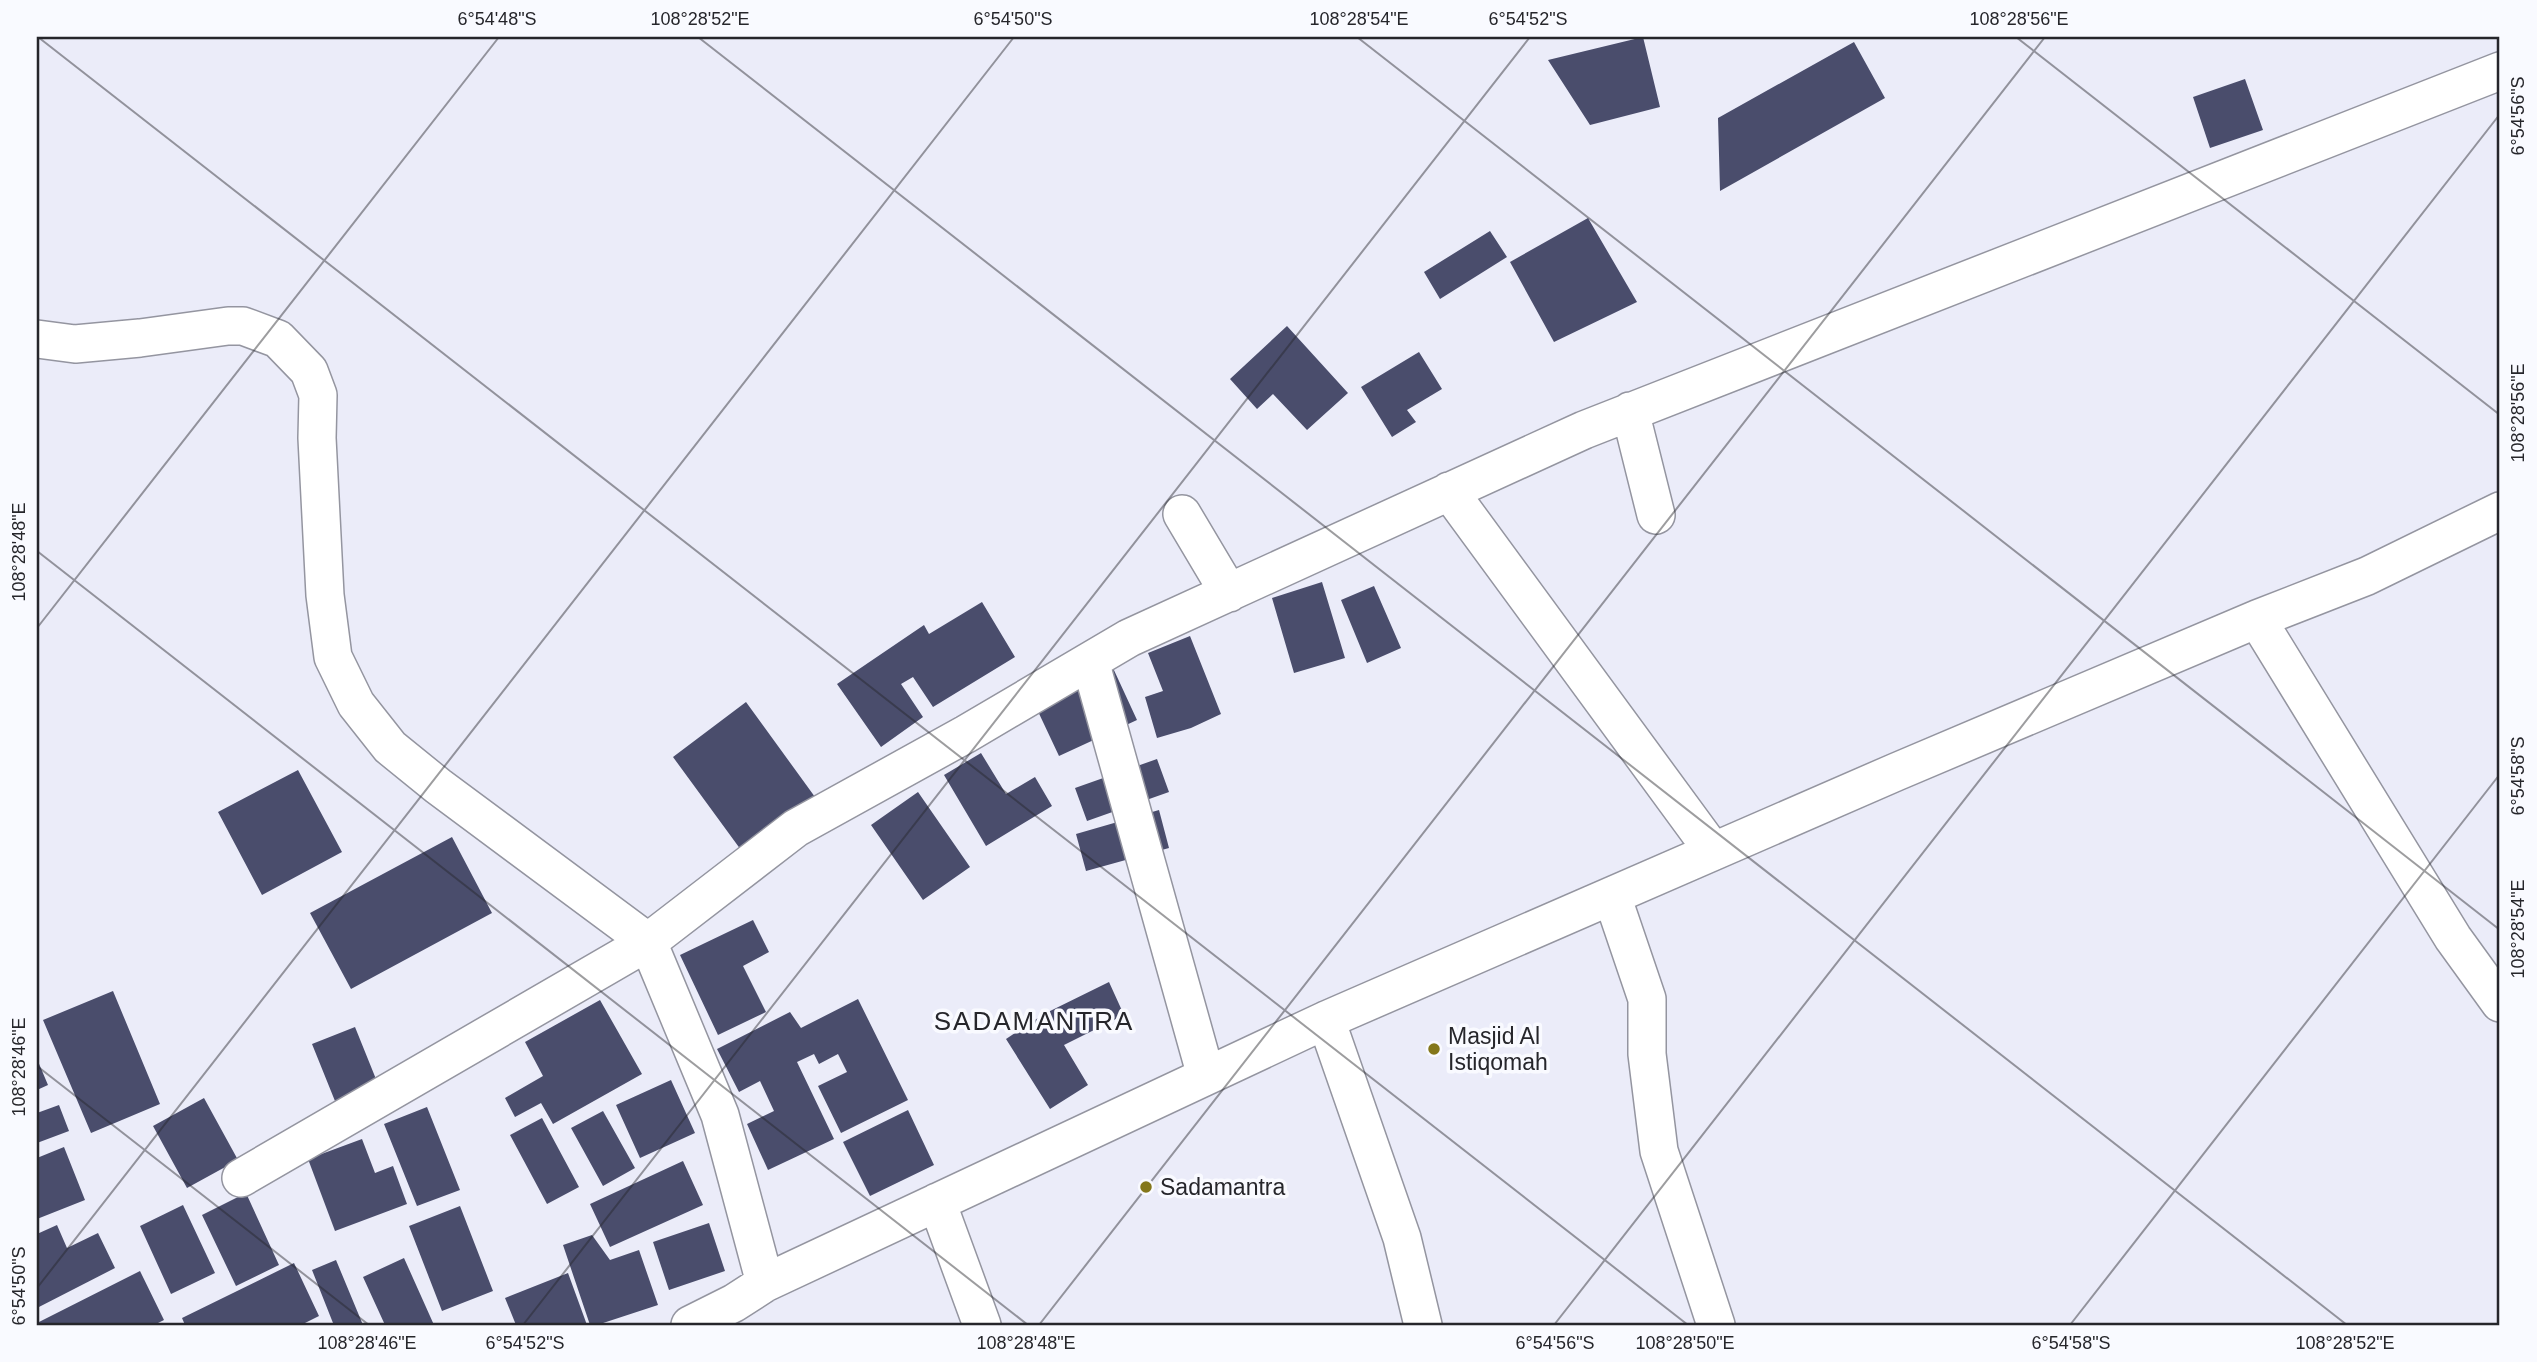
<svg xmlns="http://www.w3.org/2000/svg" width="2537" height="1362" viewBox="0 0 2537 1362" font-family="Arial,sans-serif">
<rect width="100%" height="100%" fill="#ebecf9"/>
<path fill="#4a4d6c" d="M1643 37 1660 107 1590 125 1548 60Z
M1854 42 1885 98 1720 191 1718 118Z
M2245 79 2263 130 2210 148 2193 97Z
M1588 218 1637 302 1554 342 1510 262Z
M1490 231 1507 257 1440 299 1424 272Z
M1287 326 1348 393 1307 430 1273 394 1257 409 1230 379Z
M1419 352 1442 389 1407 410 1416 422 1392 437 1361 387Z
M1322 582 1345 658 1294 673 1272 598Z
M1374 586 1401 648 1367 663 1341 600Z
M982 602 1015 657 933 707 913 677 901 684 923 717 881 747 837 684 924 625 929 634Z
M1190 636 1221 714 1191 728 1157 738 1145 697 1163 691 1148 653Z
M1113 668 1137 720 1059 756 1035 705Z
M746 702 815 797 741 850 673 757Z
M981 753 1006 794 1035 777 1052 806 986 846 944 775Z
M1157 759 1169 792 1087 821 1075 788Z
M298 770 342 852 262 895 218 812Z
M918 792 970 867 923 900 871 825Z
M1159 810 1169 848 1086 871 1076 834Z
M452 837 492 913 351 989 310 913Z
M753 920 769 952 743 966 766 1012 718 1035 680 955Z
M1109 982 1124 1015 1064 1045 1088 1085 1050 1109 1006 1039 1044 1014Z
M113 991 160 1104 91 1133 43 1020Z
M858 999 908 1100 841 1133 818 1086 847 1072 838 1054 819 1064 814 1054 797 1062 834 1139 768 1170 747 1124 774 1111 760 1081 739 1092 717 1049 790 1012 801 1028Z
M600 1000 642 1074 553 1124 541 1103 515 1117 505 1098 543 1076 525 1042Z
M355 1027 380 1089 337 1106 312 1044Z
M37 1059 48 1085 37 1090Z
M671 1080 695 1133 640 1158 616 1105Z
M204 1098 238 1160 187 1188 153 1126Z
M59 1105 69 1131 37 1143V1113Z
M427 1107 460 1190 417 1206 384 1124Z
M908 1110 934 1165 870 1196 843 1142Z
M603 1111 635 1168 603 1186 571 1128Z
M542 1118 579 1187 547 1204 510 1135Z
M362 1139 375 1173 393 1166 407 1204 335 1231 308 1159Z
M64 1147 85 1200 37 1219V1158Z
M683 1161 703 1205 610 1247 590 1204Z
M246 1193 279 1265 236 1286 202 1215Z
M183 1205 215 1273 171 1294 140 1226Z
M460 1206 493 1291 442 1311 409 1226Z
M709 1223 725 1271 669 1290 653 1242Z
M57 1225 67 1248 98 1233 115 1268 37 1308V1234Z
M592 1235 610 1260 639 1250 658 1305 597 1325H590L563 1245Z
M404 1258 434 1325H385L363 1277Z
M336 1260 363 1325H328L333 1323 312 1270Z
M294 1263 319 1316 301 1325H185L182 1318Z
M140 1271 164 1320 154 1325H37V1323Z
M568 1273 587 1325H516L505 1298Z"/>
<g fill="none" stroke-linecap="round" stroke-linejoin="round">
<g stroke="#9495a0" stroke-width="40">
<path id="street" d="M37 339 75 344 140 338 228 326H243L278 339 309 371 318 395 317 438 325 595 333 657 356 704 390 747 438 786 648 942 720 1115 765 1283
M1630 411 1656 515
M1449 491 1713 851
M1182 514 1229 593
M2257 619 2453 938 2500 1003
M1090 661 1206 1076
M1612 896 1647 999V1054L1659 1151 1716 1325
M1326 1020 1402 1238 1423 1325
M241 1178 648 942 796 828 966 734 1129 638 1584 430 2500 71
M937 1202 982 1325
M690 1325 734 1303 765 1283 1326 1020 1896 772 2257 619 2367 576 2500 511"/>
</g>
<use href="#street" stroke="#fff" stroke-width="37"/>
</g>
<path fill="none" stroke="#26262b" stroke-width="2" stroke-opacity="0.45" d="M38 37 1688 1325M698 37 2347 1325M1357 37 2500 930M2016 37 2500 415M37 551 1028 1325M37 628 499 37M37 1066 369 1325M37 1288 1014 37M523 1325 1530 37M1039 1325 2045 37M1554 1325 2500 114M2070 1325 2500 774"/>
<g fill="#84771b" stroke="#f9faff" stroke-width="2.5">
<circle cx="1434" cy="1049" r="7"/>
<circle cx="1146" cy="1187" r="7"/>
</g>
<g text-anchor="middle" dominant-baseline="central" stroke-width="7" stroke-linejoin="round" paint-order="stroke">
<g font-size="23" fill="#26262b" stroke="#f9faff" text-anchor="start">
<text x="1448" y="1036">Masjid Al<tspan x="1448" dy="26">Istiqomah</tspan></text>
<text x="1160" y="1187">Sadamantra</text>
</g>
<g font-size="26" letter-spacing="2" fill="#26262b" stroke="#f9faff">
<text x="1034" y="1021">SADAMANTRA</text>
</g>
</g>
<rect width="2537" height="1362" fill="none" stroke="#f9faff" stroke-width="77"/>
<rect x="38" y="38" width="2460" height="1286" fill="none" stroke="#26262b" stroke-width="2.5"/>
<g font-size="18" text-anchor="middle" fill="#26262b">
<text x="497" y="25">6°54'48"S</text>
<text x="700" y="25">108°28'52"E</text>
<text x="1013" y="25">6°54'50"S</text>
<text x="1359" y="25">108°28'54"E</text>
<text x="1528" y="25">6°54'52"S</text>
<text x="2019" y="25">108°28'56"E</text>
<text transform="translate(2518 116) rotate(-90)" y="6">6°54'56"S</text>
<text transform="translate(2518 413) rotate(-90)" y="6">108°28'56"E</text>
<text transform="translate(19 552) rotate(-90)" y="6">108°28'48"E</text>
<text transform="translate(2518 776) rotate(-90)" y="6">6°54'58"S</text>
<text transform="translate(2518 929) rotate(-90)" y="6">108°28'54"E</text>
<text transform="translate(19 1067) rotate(-90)" y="6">108°28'46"E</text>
<text transform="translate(19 1286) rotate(-90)" y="6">6°54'50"S</text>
<text x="367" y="1349">108°28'46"E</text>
<text x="525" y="1349">6°54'52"S</text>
<text x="1026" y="1349">108°28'48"E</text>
<text x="1555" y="1349">6°54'56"S</text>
<text x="1685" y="1349">108°28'50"E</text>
<text x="2071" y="1349">6°54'58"S</text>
<text x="2345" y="1349">108°28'52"E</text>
</g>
</svg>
